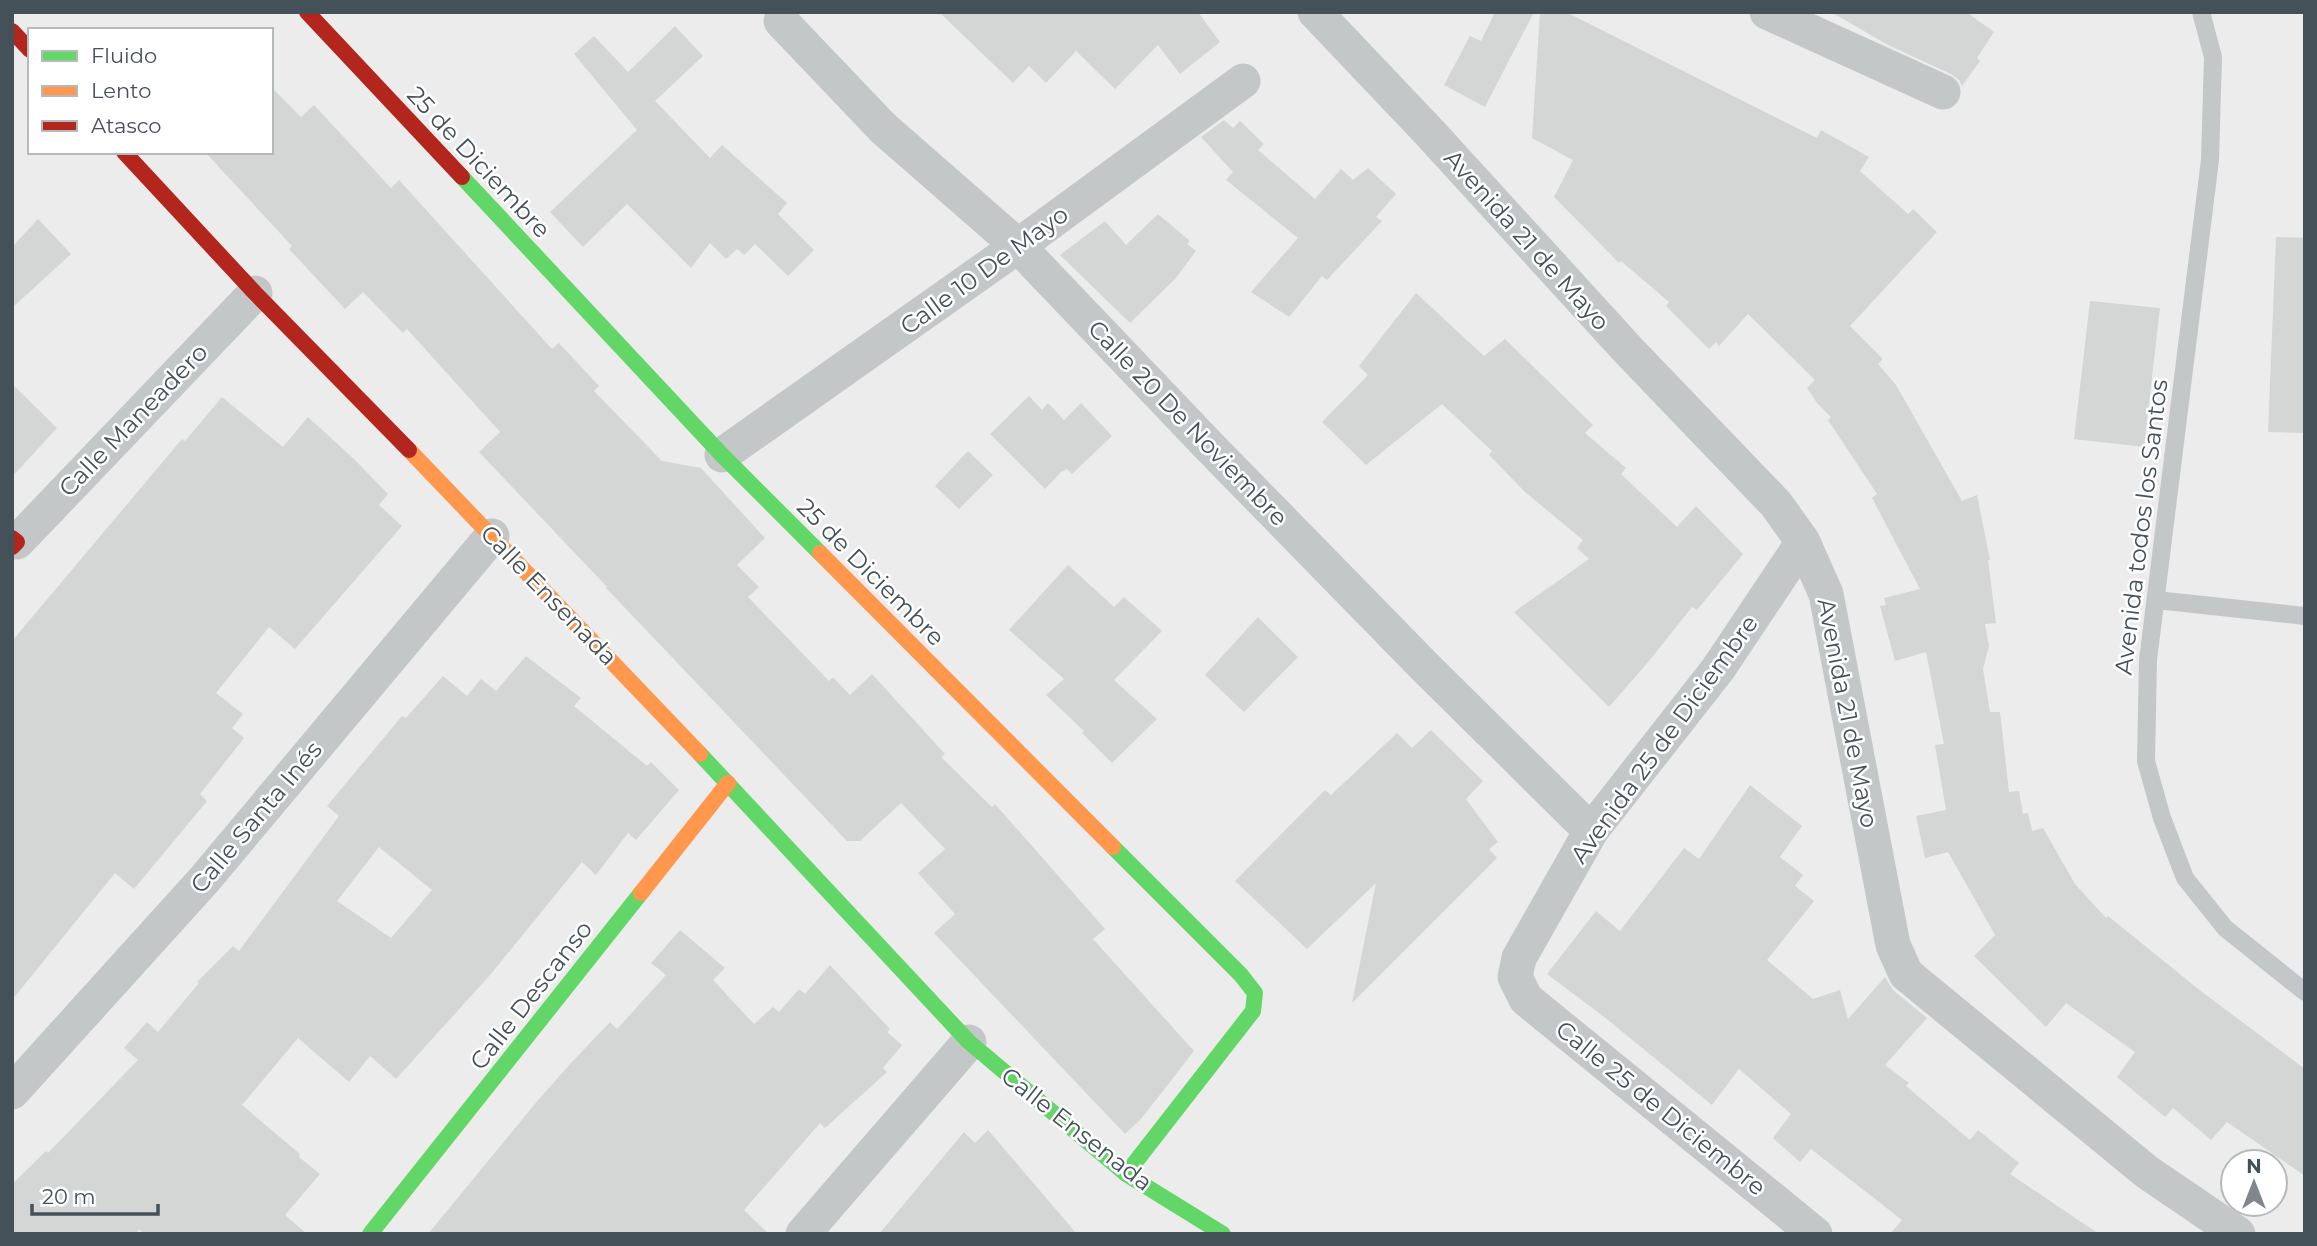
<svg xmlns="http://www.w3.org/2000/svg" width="2317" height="1246" viewBox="0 0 2317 1246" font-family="Montserrat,sans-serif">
<rect width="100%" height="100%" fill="#edecec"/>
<path fill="#d4d5d5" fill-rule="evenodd" d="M939 12H1198L1220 42 1180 74 1158 45 1115 89 1076 51 1046 83 1029 66 1013 83Z
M1495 12H1534L1485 107 1444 85 1470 36 1481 41Z
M1540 12H1566L1817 138 1821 130 1869 157 1860 171 1908 214 1913 209 1937 232 1850 326 1883 359 1878 364 1896 385 1962 501 1977 495 1990 560H1988L1996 623 1985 624 1989 646 1983 669 1990 712H2000L2009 792 2019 791 2023 814 2028 813 2032 831 2043 828 2075 884 2106 918 2108 916 2202 992 2305 1069V1176L2227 1122 2211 1140 2173 1108 2165 1117 2117 1077 2135 1052 2066 1003 2046 1027 1974 956 1995 935 1948 852 1925 858 1916 816 1946 810 1935 745 1944 744 1926 652 1895 661 1880 606 1886 605 1884 598 1920 589 1872 498 1877 494 1828 420 1831 417 1817 403 1807 388 1815 380 1748 314 1719 346 1716 342 1709 349 1666 306 1669 302 1621 261 1619 263 1554 197 1573 160 1532 138Z
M1831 12H1966L1994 32 1977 58 1980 61 1962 86 1959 80 1951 74 1888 45Z
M675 26 703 56 655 101 710 158 722 145 787 203 778 214 814 250 788 276 755 244 744 255 737 249 726 259 710 243 691 268 627 204 583 247 550 212 637 130 574 54 594 36 628 72Z
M271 87 301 117 314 105 391 188 399 180 552 349 559 343 599 386 594 391 662 461 701 468 765 538 737 565 759 587 748 597 829 681 833 677 850 695 872 674 945 754 941 757 992 807 995 804 1105 929 1093 939 1194 1051 1141 1119 1125 1134 934 933 955 914 918 873 945 849 901 803 860 841H847L606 588 607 587 479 452 500 432 407 329 403 333 363 292 345 309 289 249 292 246 205 152H271Z
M1224 120 1233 128 1240 121 1264 144 1258 150 1315 199 1341 169 1353 180 1368 168 1396 194 1376 217 1382 221 1327 280 1322 276 1289 317 1251 292 1298 238 1226 180 1233 172 1201 137Z
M1158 214 1190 241 1187 244 1196 251 1176 278 1130 323 1060 255 1105 221 1126 245Z
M38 219 71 254 12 308V247Z
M2276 237 2305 238V433L2268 432Z
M1416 293 1484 356 1505 339 1593 425 1585 433 1626 468 1621 474 1677 527 1696 506 1743 554 1697 610 1692 607 1649 661 1609 707 1514 612 1589 559 1577 548 1583 540 1525 492 1489 455 1492 451 1442 404 1366 465 1322 422 1368 375 1359 366Z
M2090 301 2160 308 2144 447 2074 439Z
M12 384 57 428 12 477Z
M1029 396 1042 410 1048 403 1064 420 1081 403 1112 436 1072 474 1067 469 1062 471 1045 489 990 434Z
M222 397 283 447 308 417 354 459 388 494 379 505 402 526 295 649 269 627 216 693 243 714 232 728 244 738 200 794 207 801 134 889 115 873 12 1000V641L182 439 185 441Z
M968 451 993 475 959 509 935 486Z
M1068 565 1114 607 1124 597 1162 631 1114 680 1157 719 1112 763 1082 733 1084 731 1046 695 1064 679 1009 630Z
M1258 617 1298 657 1244 712 1205 675Z
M526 656 581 698 574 706 647 766 651 762 679 790 636 840 628 833 596 875 582 862 490 975 396 1079 370 1056 349 1082 298 1038 242 1105 300 1154 299 1157 320 1174 285 1215 307 1234H144L139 1229 136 1234H12V1184L46 1151 48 1153 138 1060 124 1048 147 1022 158 1032 199 983 197 982 233 946 239 951 339 816 327 806 402 716 406 718 443 676 467 696 481 679 496 691ZM379 847 432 890 391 938 337 901Z
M1431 730 1483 781 1466 799 1498 842 1489 849 1497 858 1352 1003 1376 883 1307 949 1235 881 1325 790 1331 795 1397 733 1412 748Z
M1750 785 1802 826 1780 857 1803 875 1795 886 1814 901 1767 960 1813 999 1840 990 1848 1019 1885 977 1893 990 1927 1018 1885 1065 1909 1083 1906 1086 1970 1140 1978 1130 2019 1163 2010 1174 2099 1234H1890L1902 1220 1811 1149 1800 1162 1773 1138 1791 1114 1739 1069 1712 1105 1603 1016 1547 974 1596 911 1620 931 1684 848 1699 859Z
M680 930 725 968 713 980 754 1024 773 1007 779 1012 799 989 805 994 830 965 890 1029 887 1032 902 1045 883 1068 887 1072 825 1128 820 1123 744 1210 769 1234H428L539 1099 572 1062 610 1022 617 1029 666 975 651 963Z
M988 1130 1077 1234H879L964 1132 975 1143Z"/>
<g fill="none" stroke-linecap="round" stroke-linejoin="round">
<path stroke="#c3c7c8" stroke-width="18" d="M2201 12 2213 57 2210 160 2148 660 2146 761 2162 818 2185 878 2225 928 2305 992
M2156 600 2305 616"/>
<path stroke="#c3c7c8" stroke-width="35" d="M1315 12 1430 133 1629 351 1776 504 1803 542 1826 594 1893 945 1906 974 2147 1172 2238 1234
M1767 12 1943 92
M781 21 883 128 1018 246 1207 444 1425 667 1591 831
M722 455 1018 246 1243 81
M17 542 255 293
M1803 542 1718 669 1591 831 1519 958 1515 977 1526 999 1815 1234
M12 1092 204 880 492 536
M803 1234 969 1042"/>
<path stroke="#63d668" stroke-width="16" d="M462 177 722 455 820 553
M700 754 969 1042 1126 1174 1223 1234
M1113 847 1241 975 1255 993 1253 1011 1126 1174
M370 1234 641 893"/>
<path stroke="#ff974d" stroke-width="16" d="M409 450 700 754
M820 553 1113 847
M641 893 728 783"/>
<path stroke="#b3261e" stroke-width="16" d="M307 12 462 177
M12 31 30 50
M124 152 255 293 409 450
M12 538 17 542 12 547"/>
</g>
<g text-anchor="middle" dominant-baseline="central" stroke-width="5" stroke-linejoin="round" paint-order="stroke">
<g font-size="24" fill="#445158" stroke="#fff">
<text transform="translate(479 162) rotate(47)">25 de Diciembre</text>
<text transform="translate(1527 240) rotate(48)">Avenida 21 de Mayo</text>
<text transform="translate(984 270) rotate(-36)">Calle 10 De Mayo</text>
<text transform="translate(133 420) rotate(-46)">Calle Maneadero</text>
<text transform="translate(1188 423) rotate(46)">Calle 20 De Noviembre</text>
<text transform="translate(2141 527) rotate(-83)">Avenida todos los Santos</text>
<text transform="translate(871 572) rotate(45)">25 de Diciembre</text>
<text transform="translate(549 595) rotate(46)">Calle Ensenada</text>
<text transform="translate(1848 713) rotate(79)">Avenida 21 de Mayo</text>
<text transform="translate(1664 739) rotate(-54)">Avenida 25 de Diciembre</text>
<text transform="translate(256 817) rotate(-50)">Calle Santa Inés</text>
<text transform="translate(531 995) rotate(-52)">Calle Descanso</text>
<text transform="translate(1661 1108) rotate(39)">Calle 25 de Diciembre</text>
<text transform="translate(1077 1129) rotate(38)">Calle Ensenada</text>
</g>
</g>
<rect width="2317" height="1246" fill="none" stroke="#445158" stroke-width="28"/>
<rect x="28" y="28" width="245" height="126" fill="#ffffff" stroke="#b4b9bc" stroke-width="2"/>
<rect x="42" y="51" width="35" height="10" fill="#63d668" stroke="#b4b9bc" stroke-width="2"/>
<text x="91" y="63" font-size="21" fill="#445158">Fluido</text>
<rect x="42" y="86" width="35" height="10" fill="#ff974d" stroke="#b4b9bc" stroke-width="2"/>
<text x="91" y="98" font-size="21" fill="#445158">Lento</text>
<rect x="42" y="121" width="35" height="10" fill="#b3261e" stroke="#b4b9bc" stroke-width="2"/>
<text x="91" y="133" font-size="21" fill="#445158">Atasco</text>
<g transform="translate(2254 1183)"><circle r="33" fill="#ffffff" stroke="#b4b9bc" stroke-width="2"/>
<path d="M0-5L12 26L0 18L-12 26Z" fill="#7f878c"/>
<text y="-10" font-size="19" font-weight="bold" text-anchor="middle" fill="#445158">N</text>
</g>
<path d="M32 1204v10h126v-10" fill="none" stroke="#445158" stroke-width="3.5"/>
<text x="42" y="1204" font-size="21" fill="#445158" stroke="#ffffff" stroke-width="5" paint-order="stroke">20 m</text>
</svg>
